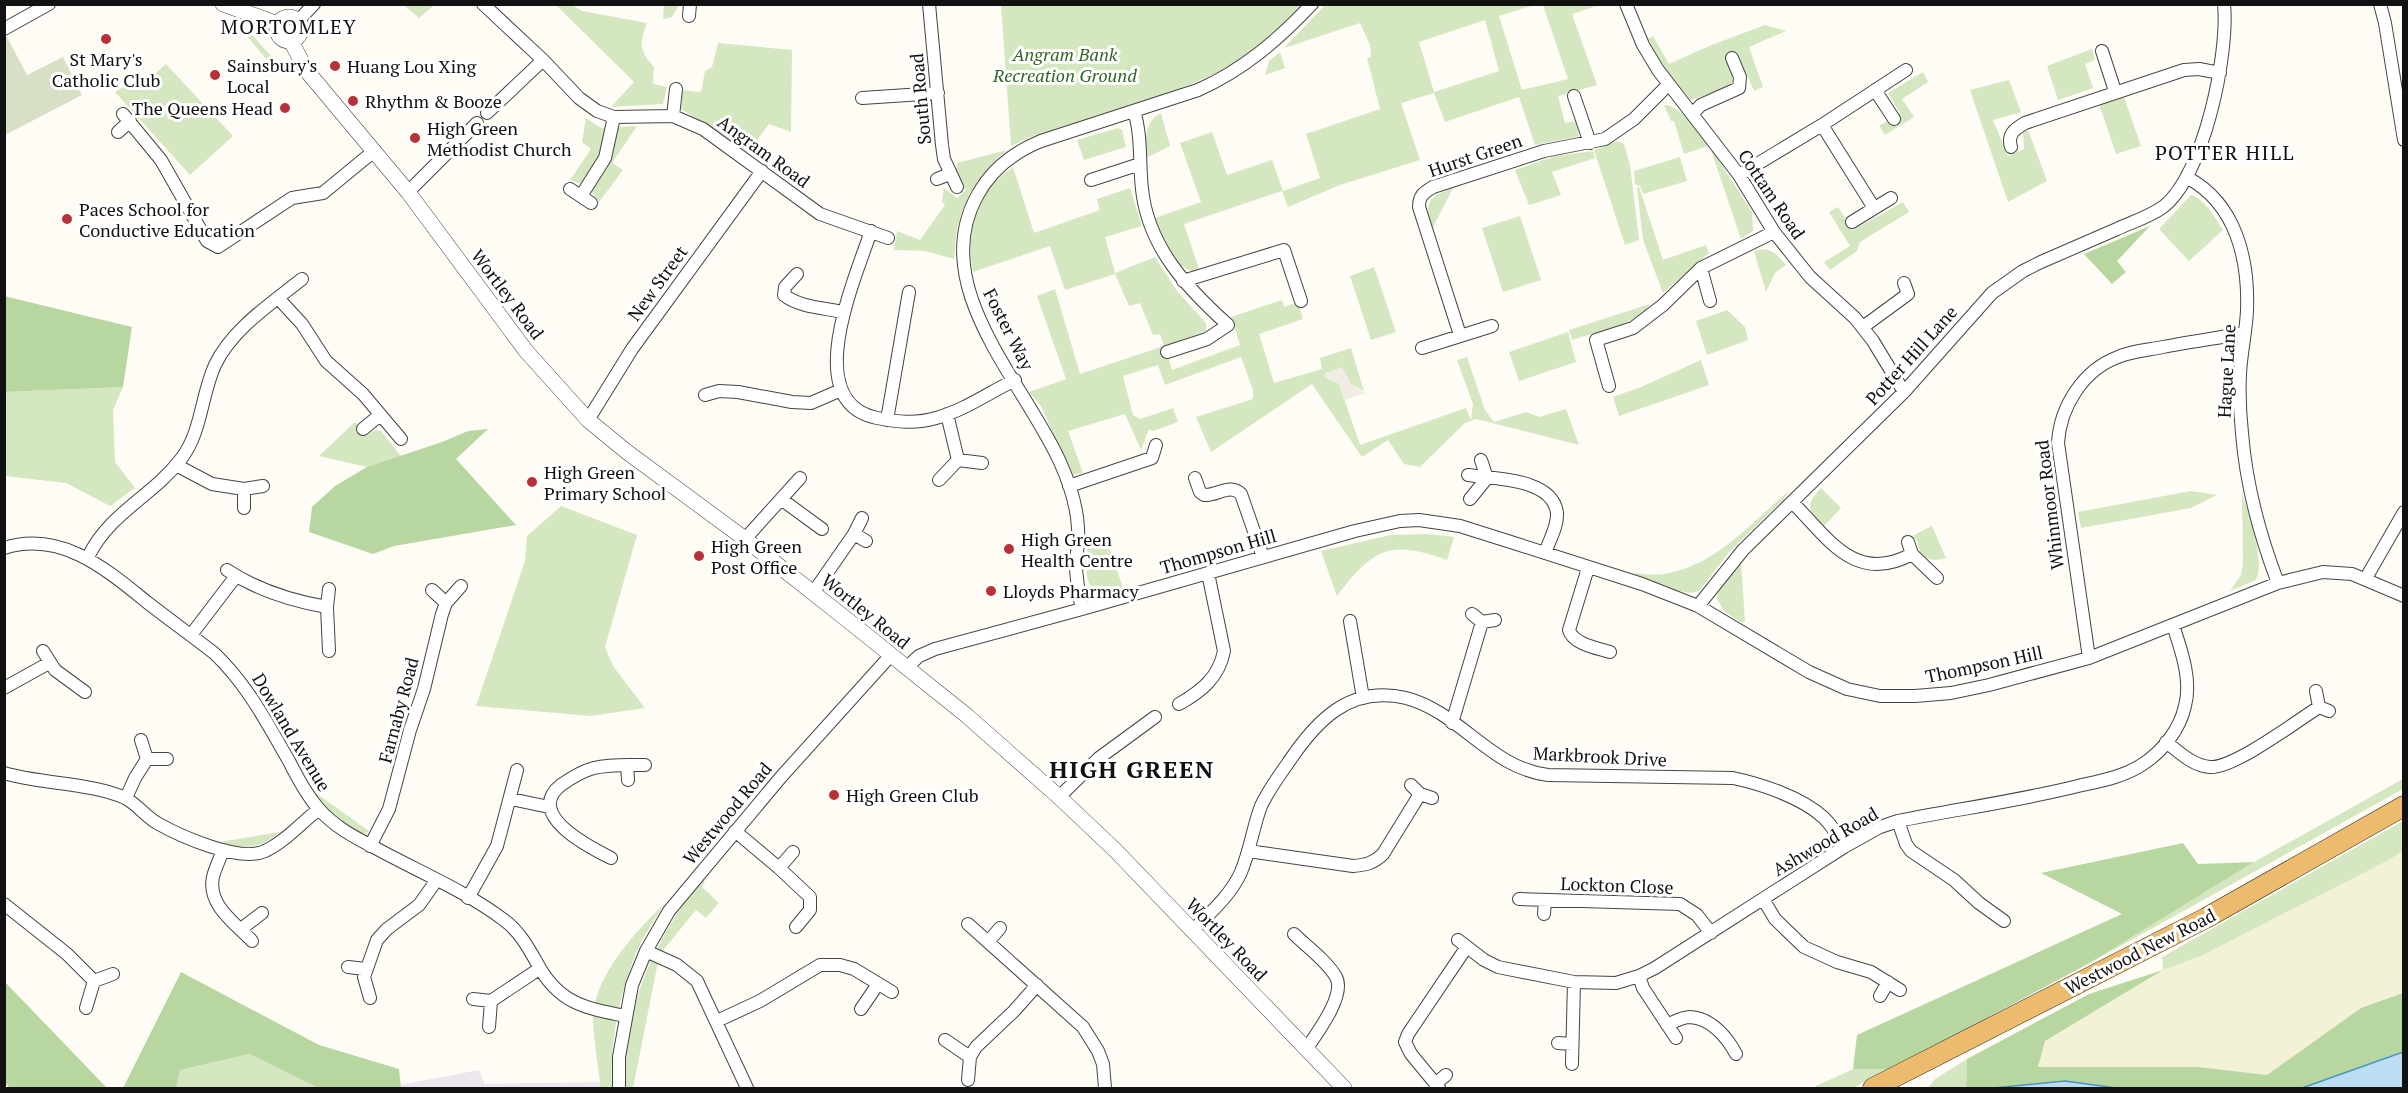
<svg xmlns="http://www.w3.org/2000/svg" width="2408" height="1093" viewBox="0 0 2408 1093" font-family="'PT Serif',serif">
<rect width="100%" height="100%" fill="#fefcf5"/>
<path fill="#ede6ee" d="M479 1070 485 1084 605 1082 606 1088H401L400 1085Z"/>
<path fill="#f3f1d6" d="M2403 851V993L2361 1008 2267 1075 2198 1067H2037L2045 1041 2163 970 2201 956 2389 860Z"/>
<path fill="#d4e7c0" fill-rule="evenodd" d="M404 5H434L419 18Z
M556 5H572L582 11 647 23C639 45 639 50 654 67L653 84 667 87 663 104 611 107 634 82Z
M664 5V4L679 5 672 17 663 19Z
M1001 5H1303L1258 46 1241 59 1212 75 1170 93 1028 138 1011 146Z
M1325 5H1534L1499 16 1522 90 1568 79 1543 5H1600L1572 14 1597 85 1558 96 1565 123 1576 121 1579 136 1535 145 1519 97 1445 122 1434 93 1401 103 1420 160 1340 185 1288 207 1282 191 1184 224 1200 272C1171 271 1164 240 1155 218L1201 202 1180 143 1212 132 1227 175 1272 160 1283 191 1320 178 1306 134 1380 109 1367 58 1371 57 1370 45 1360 23 1284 48ZM1485 20 1499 71 1434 92 1419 42Z
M1765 25 1786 31 1749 47 1763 87 1754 91 1737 52 1725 57 1732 74V83L1728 87 1691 100 1671 78 1648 39 1653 36 1669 64 1709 46Z
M244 26 280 66 275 71 266 68 267 60 241 29 235 33 231 28Z
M718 43 792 50 791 132 769 124 748 152 681 109 682 90 701 92 705 71 712 67Z
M2092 49 2095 60 2085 64 2093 88 2058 100 2047 66Z
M1280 52 1285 68 1265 75 1269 61Z
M166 64 233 136 190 175 115 92 135 80 150 78Z
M1923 72 1928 82 1902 99 1914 117 1885 135 1879 126 1900 113 1888 93Z
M2009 80 2021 112 1993 120 2008 156 2024 149 2023 133 2028 130 2047 181 2008 202 1970 90Z
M2124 97 2141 146 2116 154 2099 104Z
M1664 105C1682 105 1698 133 1708 146L1684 154 1674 121H1671Z
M1161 113 1170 146 1146 158C1146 140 1143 122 1161 113Z
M586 118 601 128 637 126 612 163 623 170 599 202C585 183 592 188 570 180L591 149 582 142Z
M1118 128 1122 130 1126 147 1084 160 1077 140Z
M1617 141 1624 144 1630 165 1639 240 1625 245 1594 150Z
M1710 147 1752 212 1753 231 1741 239Z
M1007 150C983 169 966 194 958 225 955 235 956 248 954 259L925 251 894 250 897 231 920 240 945 205 942 202 944 188 957 198 966 190C961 182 954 173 957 163Z
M1593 151 1595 158 1552 172 1561 195 1529 205 1515 170 1555 156Z
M1680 157 1687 181 1643 194 1640 186 1635 184 1634 171Z
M1013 167 1034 233 1100 210 1097 199 1130 188 1142 226 1105 237 1115 273 1155 257 1177 291 1206 323V331L1165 346 1172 370 1240 345 1231 317 1282 300 1284 307 1298 302 1303 319 1259 334 1274 383 1322 369 1320 358 1351 348 1364 391 1353 385 1339 384 1360 445 1466 408 1471 420 1473 404 1457 360 1467 357 1485 410 1494 422 1526 412 1539 417 1566 409 1579 445 1476 419 1465 423 1420 467 1404 464 1388 440 1362 457 1312 384 1211 452 1196 417 1253 399V390L1241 357 1165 385 1158 365 1123 376 1133 415 1140 419 1173 408 1178 422 1153 431 1149 429 1141 450 1125 414 1068 431 1083 473 1073 475 1070 472 1041 406 1029 392 1066 379 1037 296 1055 289 1080 374 1164 346 1160 334 1153 335 1140 303 1129 306 1115 274 1065 290 1050 246 973 272C967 242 972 205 994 182 1000 177 1007 172 1013 167Z
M1639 187 1663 260 1706 245 1709 253 1663 293 1643 240 1637 188Z
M1453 188 1432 229C1424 203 1427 197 1453 188Z
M2191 195C2206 200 2215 218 2223 230L2189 261 2159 229Z
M1903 202 1909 212 1860 242 1857 251 1830 270 1824 262 1850 246 1829 212 1838 207 1853 230Z
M1520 216 1541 280 1503 292 1482 228Z
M1766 249 1775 253 1786 265 1775 273 1766 292 1754 251Z
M1374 267 1396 332 1371 340 1350 276Z
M1650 304C1640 324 1592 333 1572 340L1569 330Z
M1727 310 1745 327 1748 340 1707 355 1696 321Z
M1568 332 1576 362 1519 381 1509 352Z
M1701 360 1709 385 1619 416 1613 397 1641 387Z
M123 387 113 410 115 462 135 488 110 506 66 483 5 476 4 392Z
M355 422 366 436 375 430 381 431 401 456 367 467 319 456Z
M1821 488 1841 508 1824 526C1807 511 1805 505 1821 488Z
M1789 491 1783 500 1730 551 1699 591 1690 593 1679 591 1632 573C1644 574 1657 576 1669 573 1717 564 1753 521 1789 491Z
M2191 491 2217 495 2191 508 2081 528 2078 512Z
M2242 491C2247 511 2266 561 2256 580L2230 591 2241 575 2243 564Z
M561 506 637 535 605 647 613 666 645 708 591 716 476 706 525 561 527 536Z
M1932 526 1946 558C1930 563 1919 558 1917 540L1910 537Z
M1427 534 1454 537 1447 560C1389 539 1373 549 1337 596L1321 551 1391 535Z
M1105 536 1123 588C1079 602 1086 571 1088 540Z
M1741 562 1745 621 1742 623 1724 611 1717 599 1718 591Z
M2403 779V789L2088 964 2254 862Z
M313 791 369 831 365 834C345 831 323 808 313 791Z
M2403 821V851L2389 860 2201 956 2163 970 2162 957Z
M279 832C262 849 242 850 220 842Z
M702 878 705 882 702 887 719 903 706 918 696 910 664 949 657 967 633 1088H626C620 1010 656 939 702 878Z
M665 903C654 921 642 937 635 956 619 996 609 1046 612 1088H601C598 1066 594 1042 593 1019 593 977 636 931 665 903Z
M251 1054 318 1088H176L180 1070Z
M1967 1059 1966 1088H1928L1935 1079Z
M1853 1069H1891L1853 1088H1812Z"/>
<path fill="#b8d7a0" d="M2150 226 2117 261 2126 272 2112 284 2084 254Z
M4 296 132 327 123 387 5 392Z
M488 429 456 459 516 525 394 546 373 554 309 532 312 507 335 486 367 467 442 442 468 431Z
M2183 843 2198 864 2254 862 2088 964 1891 1069H1853L1857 1035 2122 914 2041 873Z
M2163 970 2045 1041 2038 1067H2198L2267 1075 2361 1008 2403 993V1052L2302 1088H2116L2065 1081 1994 1088H1966L1967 1059 2089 994Z
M181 972 319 1045 399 1069 401 1088H318L250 1054 180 1070 176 1088H123Z
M4 981 107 1088H10L5 1083Z"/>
<path fill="#d7e0c6" d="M7 37 27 75 63 57 82 95 5 135 4 38Z"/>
<path fill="#f0ece3" d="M1342 367 1352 385 1365 393 1344 400 1339 384 1325 378 1324 375 1326 373Z"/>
<path fill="#bddef2" stroke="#4992c4" stroke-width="1.5" d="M2403 1052V1088H2302Z
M2065 1081 2116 1088H1994Z"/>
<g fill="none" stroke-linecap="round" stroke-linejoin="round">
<g stroke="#444" stroke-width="14">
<path id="minor" d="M483 4 543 60 579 98 597 111 614 117 673 116 703 129 820 214 888 238
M929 4 942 145 944 159 957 187
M1626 4 1643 45 1658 70 1739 175 1774 232 1810 277 1855 318 1873 341 1904 392
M2380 4 2385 23 2404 140
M689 16 690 4
M298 21 314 4
M4 29 49 4
M2102 51 2115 91
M1875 90 1894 119
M1574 96 1590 143
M862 98 938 93
M1134 111C1142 136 1139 163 1142 189 1148 247 1187 288 1228 325L1207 339 1167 352
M487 113 543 60
M123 114 161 160 207 241 218 247 292 198 323 193 374 151
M1692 114 1701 105 1739 88 1740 77 1732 58
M673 116 676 89
M1822 125 1874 208
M118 132 130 121
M2011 147C2007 134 2015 129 2025 123L2184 70 2199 69 2220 73
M1739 175 1822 125 1906 70
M2188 178C2236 204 2249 259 2247 311 2246 332 2241 353 2240 374 2239 394 2240 414 2242 433 2246 484 2260 536 2278 583
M937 179 950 174
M1091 180 1140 164
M570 189 591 203
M408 192 477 123
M581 196 605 158 614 117
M1852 222 1891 198
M871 231C856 277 799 402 877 418 897 422 916 424 936 418 965 410 988 393 1015 380
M1701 268 1710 301
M797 274 785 287 784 295C799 307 824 308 843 312
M1183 281 1284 250 1301 301
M278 298 302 324 326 361 363 394 401 439
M1863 327 1908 294 1904 283
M1460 335 1419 207C1419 196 1423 193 1433 187L1544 151 1605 139 1634 119 1668 85
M1422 348 1492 326
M1609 386 1596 340 1633 328 1663 305 1701 268 1774 232
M705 395 719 391 738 392 792 402 811 403 841 390
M947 414 958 460 982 463
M588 420 632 349 762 171
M887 420 909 292
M363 429 380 415
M176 465 212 484 244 489
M1468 475C1494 479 1553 478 1557 513 1558 526 1549 541 1545 553
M1195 478 1200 492 1204 495C1217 496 1230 483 1241 494L1263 557
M939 480 958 460
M1069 486 1152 458 1156 445
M781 499 822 529
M1470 499 1487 478 1481 460
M1792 502C1828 538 1855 585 1912 554
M244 508V489L263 486
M854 534 866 541
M745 539 800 478
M1908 542 1912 554 1937 578
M4 548C62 530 107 570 148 603 170 620 192 636 214 653 247 684 267 723 289 761 297 777 306 794 318 808 335 828 358 839 381 851 422 873 467 892 504 920 519 931 528 947 537 963 558 1003 584 1008 626 1016
M88 557C110 512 152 497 181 459 202 432 201 395 215 365 232 329 272 303 302 279
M1588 568 1569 630C1573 644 1597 648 1610 652
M227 570C257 590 292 601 327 607
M2366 578 2404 512
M432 590 446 603
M813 593 854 534 862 518
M1698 606 1743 550 1904 392 1992 293 2023 271 2041 262C2066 251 2092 240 2117 229 2132 222 2149 217 2163 207 2204 176 2229 54 2224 4
M1082 609C1079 596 1077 582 1076 569 1076 555 1079 542 1078 528 1077 506 1069 482 1060 462 1024 382 927 287 977 196 991 170 1014 152 1041 141L1198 90C1243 70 1278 40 1312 4
M1472 614 1482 622 1495 620
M1350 621 1363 698
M191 635 236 576
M43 651 55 670 85 692
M329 651 327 607 329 589
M2089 658 2058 443C2060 407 2083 370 2118 357 2132 351 2148 350 2163 347 2190 342 2217 338 2245 333
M906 668 919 656 935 649 1082 609 1355 531 1400 521 1419 520 1460 526 1517 544 1642 584 1698 606 1809 672 1847 689 1880 696H1915L1951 693 1989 685 2089 658 2278 583 2323 572 2352 574 2404 596
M4 688 49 663
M2316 691 2319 707 2329 711
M1179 704C1202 691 1219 677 1224 651L1208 573
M1452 723 1482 622
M141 740 147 759H167
M2166 742C2179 752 2193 766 2210 767 2233 769 2297 721 2319 707
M627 765 628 780
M4 773C41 784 92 783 125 798 137 804 145 816 157 823 180 836 240 863 265 851 285 842 302 822 319 809
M1411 785 1420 794 1432 798
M1059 797 1099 758 1155 717
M126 798 135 778 147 759
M511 799 549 807
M1898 821 1906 844 1911 851 1954 880 1979 903 2004 921
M735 831 779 868 810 897V910L796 927
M370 846 389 809 410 730 424 689 442 614 446 603 461 586
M223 850C220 859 215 868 213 877 207 905 235 923 252 941
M1248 851 1353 866C1366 865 1374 863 1383 854L1420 794
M611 858C589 847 524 814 561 785 571 778 582 771 594 768 610 764 628 765 645 765
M779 868 793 852
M468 898 497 846 517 770
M1519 899 1680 904 1697 915 1711 933
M1763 899 1775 919 1804 947 1837 962 1871 972 1900 990
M4 904 67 954 94 981 86 1008
M1544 914 1545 900
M968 924 1083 1027 1098 1051 1103 1064 1105 1088
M241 929 262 913
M1192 931C1210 913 1231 895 1241 872 1250 851 1253 827 1261 806 1268 791 1278 777 1288 763 1316 721 1349 685 1406 698 1460 712 1490 768 1548 775L1733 778C1761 784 1801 797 1823 817 1832 825 1838 836 1844 847
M1294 934C1307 947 1327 961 1336 977 1346 995 1317 1033 1307 1048
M1458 940 1484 960 1498 967 1574 982 1616 983 1639 976 1655 968 1844 847 1880 827 1898 821C1958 809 2018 801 2078 786 2100 781 2124 777 2143 764 2163 751 2180 729 2185 706 2192 679 2181 650 2173 625
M988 942 1000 928
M646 951 677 965 697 981 747 1088
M348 967 365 969
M1639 976 1643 988 1676 1038
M94 981 113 974
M1880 996 1888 982
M370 998 364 977 377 940 387 929 419 905 436 881
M473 999 491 1001 539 969
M861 1009 878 984
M717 1021 760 1001 820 965H840L854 969 892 992
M1667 1025C1674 1022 1682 1017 1690 1017 1711 1018 1727 1037 1736 1054
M489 1027 491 1001
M945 1040 970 1057
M1558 1043 1572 1044
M1572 1064 1574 982
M968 1080 970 1057 976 1047 1014 1011 1037 985
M1435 1084 1446 1075
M619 1088V1057L632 985 646 951 669 911 781 777 891 655
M1439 1088 1411 1054 1405 1042 1408 1034 1466 948"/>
</g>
<g stroke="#444" stroke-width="16">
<path id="tertiary" d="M223 4 278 24
M277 29a12 12 0 1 1 24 0a12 12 0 1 1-24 0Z
M291 41 306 70 408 192 526 351 588 420 627 452 745 539 850 622 966 715 1059 797 1115 850 1344 1088"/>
</g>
<g stroke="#222" stroke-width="21">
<path id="trunk" d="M1873 1088 2206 918 2404 806"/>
</g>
<use href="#minor" stroke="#fff" stroke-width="12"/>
<use href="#tertiary" stroke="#fff" stroke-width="15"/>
<use href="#trunk" stroke="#ecbb6e" stroke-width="20"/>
</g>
<g fill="#b83136" stroke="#fff" stroke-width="2">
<circle cx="106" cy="39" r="6"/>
<circle cx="335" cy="66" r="6"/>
<circle cx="215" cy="75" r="6"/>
<circle cx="353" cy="101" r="6"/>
<circle cx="285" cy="108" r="6"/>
<circle cx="415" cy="138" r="6"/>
<circle cx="67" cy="219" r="6"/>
<circle cx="532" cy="482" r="6"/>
<circle cx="1009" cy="549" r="6"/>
<circle cx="699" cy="556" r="6"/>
<circle cx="991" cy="591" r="6"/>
<circle cx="834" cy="795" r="6"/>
</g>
<g text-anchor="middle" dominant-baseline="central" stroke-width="6" stroke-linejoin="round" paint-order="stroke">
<g font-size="18" font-style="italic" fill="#316524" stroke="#fff">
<text x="1065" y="54">Angram Bank<tspan x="1065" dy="21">Recreation Ground</tspan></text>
</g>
<g font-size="18" fill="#111" stroke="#fff" text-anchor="start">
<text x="106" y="59" text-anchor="middle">St Mary's<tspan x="106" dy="21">Catholic Club</tspan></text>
<text x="227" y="65">Sainsbury's<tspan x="227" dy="21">Local</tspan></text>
<text x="347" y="66">Huang Lou Xing</text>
<text x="365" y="101">Rhythm &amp; Booze</text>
<text x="273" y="108" text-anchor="end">The Queens Head</text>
<text x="427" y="128">High Green<tspan x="427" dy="21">Methodist Church</tspan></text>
<text x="79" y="209">Paces School for<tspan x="79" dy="21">Conductive Education</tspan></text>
<text x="544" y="472">High Green<tspan x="544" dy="21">Primary School</tspan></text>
<text x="1021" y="539">High Green<tspan x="1021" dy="21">Health Centre</tspan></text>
<text x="711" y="546">High Green<tspan x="711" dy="21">Post Office</tspan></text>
<text x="1003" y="591">Lloyds Pharmacy</text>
<text x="846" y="795">High Green Club</text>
</g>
<g font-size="18" fill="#111" stroke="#fff">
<text transform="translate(920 99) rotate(-95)">South Road</text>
<text transform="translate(764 151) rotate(36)">Angram Road</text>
<text transform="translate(1475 155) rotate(-19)">Hurst Green</text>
<text transform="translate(1772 194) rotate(56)">Cottam Road</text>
<text transform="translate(657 283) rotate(-54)">New Street</text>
<text transform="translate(508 294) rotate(53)">Wortley Road</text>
<text transform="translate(1009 329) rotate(63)">Foster Way</text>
<text transform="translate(1911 355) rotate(-48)">Potter Hill Lane</text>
<text transform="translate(2226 371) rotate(-87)">Hague Lane</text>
<text transform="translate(2049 505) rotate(-97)">Whinmoor Road</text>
<text transform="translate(1218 551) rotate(-16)">Thompson Hill</text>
<text transform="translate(866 611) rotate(39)">Wortley Road</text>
<text transform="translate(1984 664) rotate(-12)">Thompson Hill</text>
<text transform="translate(398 710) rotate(-75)">Farnaby Road</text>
<text transform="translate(292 732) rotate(59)">Dowland Avenue</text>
<text transform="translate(1600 756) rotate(3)">Markbrook Drive</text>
<text transform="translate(727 813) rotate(-50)">Westwood Road</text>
<text transform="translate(1825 841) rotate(-30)">Ashwood Road</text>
<text transform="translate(1617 885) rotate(2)">Lockton Close</text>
<text transform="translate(1227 939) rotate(46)">Wortley Road</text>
<text transform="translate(2140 951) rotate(-27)">Westwood New Road</text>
</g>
<g font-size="20" letter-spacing="1.5" fill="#111" stroke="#fff">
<text x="289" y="26">MORTOMLEY</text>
<text x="2225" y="152">POTTER HILL</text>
</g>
<g font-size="24" font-weight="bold" letter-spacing="1.5" fill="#111" stroke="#fff">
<text x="1132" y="769">HIGH GREEN</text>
</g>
</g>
<rect width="2408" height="1093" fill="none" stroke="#111111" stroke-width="12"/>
</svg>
